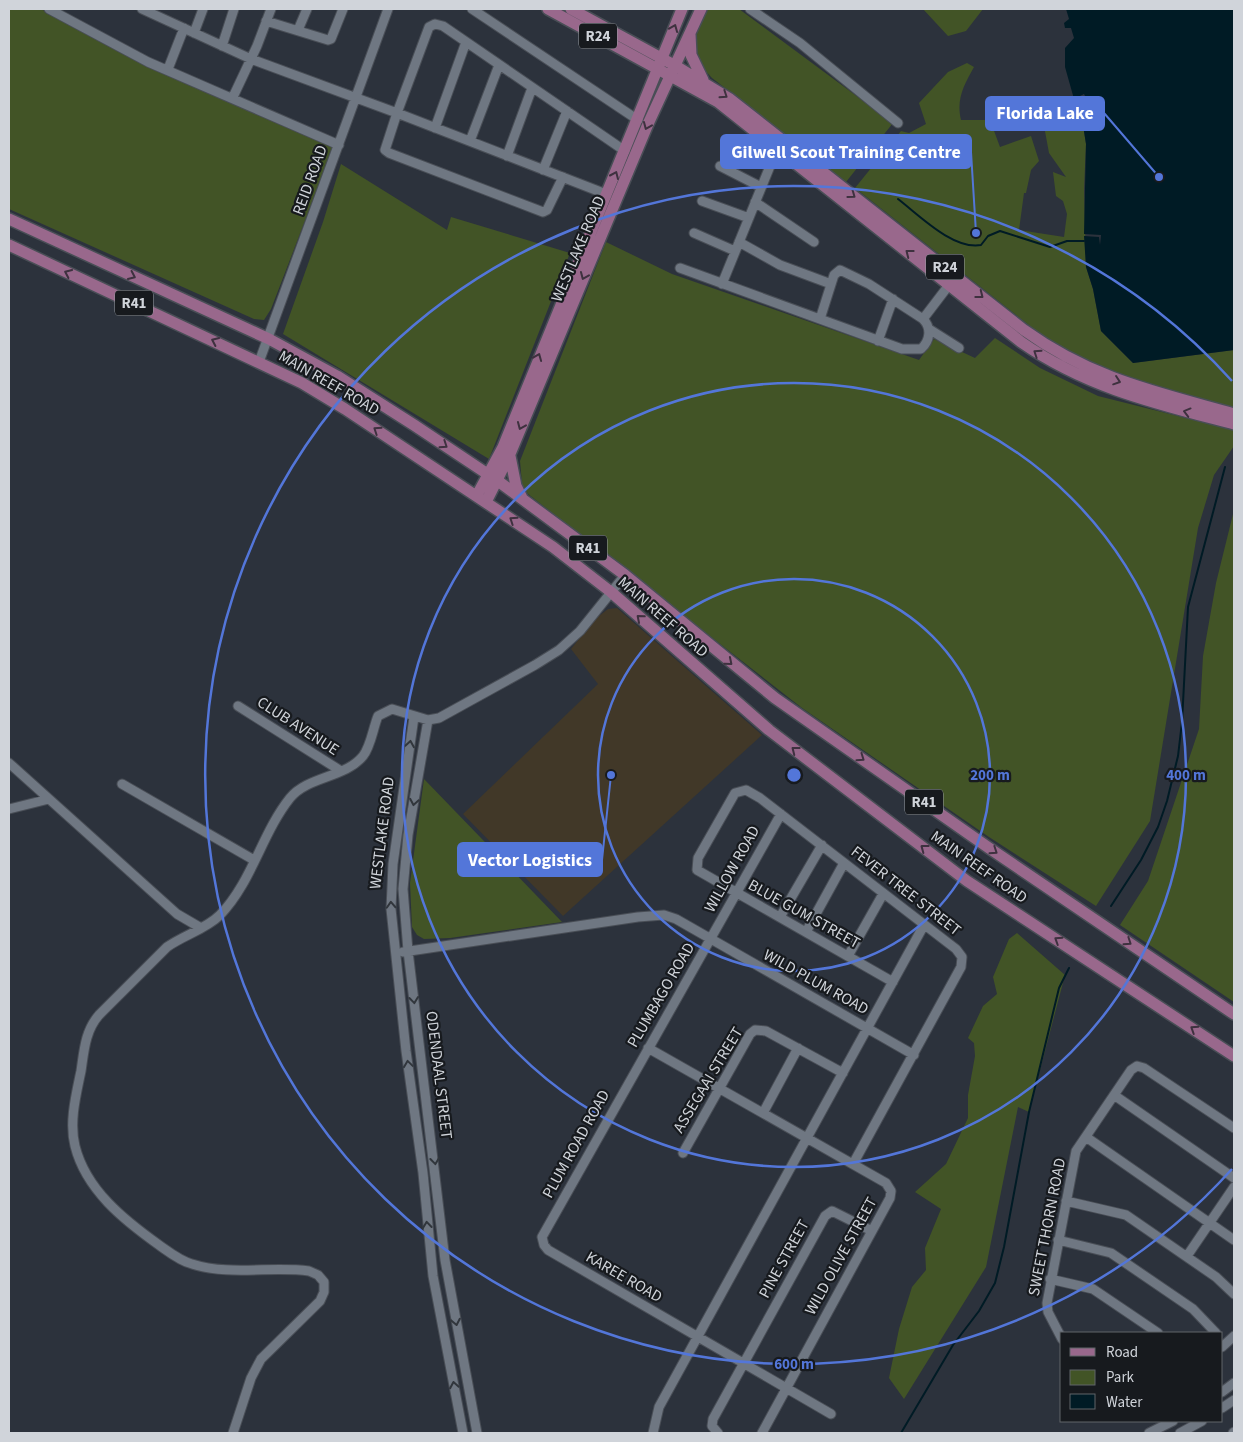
<svg xmlns="http://www.w3.org/2000/svg" width="1243" height="1442" viewBox="0 0 1243 1442" font-family="'Source Sans 3',sans-serif">
<rect width="100%" height="100%" fill="#2c323c"/>
<path fill="#413828" d="M617 608 762 735 563 916 463 814 598 684 571 649 594 620 608 609Z"/>
<path fill="#425426" d="M9 9H41L105 44 335 143 271 309 264 320 254 319 9 209Z
M708 9H739L893 123 846 182 712 78 696 61 695 31Z
M923 9H983L966 31 948 36Z
M967 63 974 67C964 85 956 99 961 120H990L1000 147 1031 136 1039 161 1031 170 1026 193H1024L1019 230 1064 237 1067 214 1063 201 1056 196 1053 172 1066 177 1049 153 1042 115 1077 108 1082 119 1086 144 1084 189 1086 267 1093 289 1101 331 1133 363 1234 350V408L1129 381 1049 341 855 188 901 131 909 133 926 124 919 103 948 72Z
M341 164 447 230 451 217 570 253 489 459 283 334 323 222Z
M606 242 672 274 919 360 934 339 975 358 995 338 1040 368 1098 396 1234 430V446L1214 475 1198 528 1150 821 1096 906 989 837 802 708 528 494 522 484 520 461Z
M1234 510V1002L1120 925 1148 881 1199 729 1203 656 1216 583Z
M424 779 562 922 450 938 424 939 417 935 412 927 410 883Z
M1017 933 1065 975 1029 1112 1018 1107 986 1267 904 1399 889 1378 899 1329 912 1287 926 1270 925 1248 941 1209 915 1192 946 1164 968 1118V1095L975 1056 974 1043 968 1038 983 1006 997 994 993 977 1009 939Z"/>
<path fill="#001b25" d="M1066 9H1234V350L1133 363 1101 331 1093 289 1086 267 1084 236 1099 237 1100 245 1101 235 1084 234 1086 144 1082 119 1075 102 1084 99 1085 101 1087 100 1084 94 1074 99 1065 67V48L1074 38 1071 28H1065L1064 23 1069 19Z"/>
<g fill="none" stroke-linecap="round" stroke-linejoin="round">
<path stroke="#001b25" stroke-width="2" d="M898 199C919 215 953 250 981 245L988 236 1000 231 1050 247 1067 241H1084
M1111 906 1141 860 1158 827 1167 801 1178 756 1182 722 1188 607 1225 467
M901 1433 953 1345 979 1311 995 1283 1004 1247 1029 1112 1059 988 1069 968"/>
<g stroke="#494e56" stroke-width="11">
<path id="minor" d="M49 9 148 62 339 145
M142 9 251 59 397 113 429 27 435 24 443 26 625 151
M472 9 638 120
M750 9 800 43 898 123
M266 21 328 40 331 39 343 9
M298 30 307 9
M194 33 203 9
M222 46 234 9
M168 69 184 28
M233 97 257 46 271 9
M435 128 466 42
M470 141 499 65
M507 156 532 88
M720 166 761 187
M543 170 567 111
M563 177 547 210 543 212 389 153 385 150 397 113 606 194
M702 201 749 218
M755 202 814 242
M694 233 735 251
M739 242 780 265 831 284
M680 268 902 349H921C930 341 932 328 923 319L869 284 840 270 834 275 820 319
M722 284 777 149
M923 319 952 281
M929 329 959 348
M878 341 893 299
M259 362 388 9
M238 706 341 771
M414 717 393 864 391 909 406 1051 423 1173 433 1276 463 1433
M428 720 408 835 403 889 408 951 445 1260 477 1433
M9 763 177 914 201 928
M122 784 254 860
M9 809 49 799
M781 814 542 1237 544 1245 548 1250 831 1414
M780 917 822 845
M806 932 844 863
M403 952 638 917 664 915 676 919 914 1055
M848 956 883 894
M648 1048 886 1183 891 1191 890 1198 762 1433
M1114 1095 1234 1178
M763 1113 798 1048
M1086 1137 1234 1240
M683 1153 750 1034 755 1030 766 1031 843 1073
M853 1164 961 967 962 957 956 949 760 798 746 790 735 793 698 858 697 870 893 982
M1066 1201 1126 1215 1216 1277 1234 1294
M1058 1240 1111 1253 1193 1309 1216 1333
M1187 1256 1234 1187
M1050 1279 1093 1289 1158 1333
M1062 1339 1048 1312 1047 1303 1076 1151 1131 1070 1137 1066 1144 1068 1234 1128
M1222 1347 1234 1336
M1222 1392 1234 1383
M1222 1408 1234 1400
M233 1433 251 1378 261 1359 320 1301 324 1292V1282L318 1275 309 1271C271 1266 229 1276 192 1264 180 1261 169 1252 159 1245 124 1220 86 1190 75 1146 69 1122 76 1095 81 1071 84 1051 85 1031 99 1015L167 947C184 935 206 929 220 915 252 882 262 833 290 798 308 776 345 778 363 756 371 746 373 728 378 716L392 709 428 720 439 718 535 665 559 650 580 631 625 575
M653 1433 659 1407 924 925
M718 1433 712 1426 713 1419 825 1216 832 1211 872 1231
M1149 1433 1173 1421
M1180 1433 1202 1421
M1233 1433 1234 1432"/>
</g>
<g stroke="#494e56" stroke-width="14">
<path id="major" d="M548 9 718 102 1021 342C1087 388 1158 404 1234 424
M571 9 674 65 730 99 1024 330C1092 379 1156 392 1234 414
M690 34 691 55 703 80
M9 219 269 339 337 376 414 425 498 481 625 575 775 698 989 848 1234 1014
M9 245 302 383 345 409 553 547 611 592 769 730 967 881 1234 1056
M510 456 516 486 522 498
M477 495 503 447 682 9
M486 502 510 454 648 124 701 9"/>
</g>
<use href="#minor" stroke="#6f7782" stroke-width="9"/>
<use href="#major" stroke="#99688c" stroke-width="11"/>
</g>
<defs><path id="oneway-chevron" d="M-2-3.5L2.5 0L-2 3.5" fill="none" stroke-width="1.6" stroke-linecap="round" stroke-linejoin="round" transform="scale(1.25)"/></defs>
<g stroke="#3e313f">
<use href="#oneway-chevron" transform="translate(674 28) rotate(-68)"/>
<use href="#oneway-chevron" transform="translate(724 95) rotate(34)"/>
<use href="#oneway-chevron" transform="translate(647 126) rotate(113)"/>
<use href="#oneway-chevron" transform="translate(615 175) rotate(-66)"/>
<use href="#oneway-chevron" transform="translate(852 195) rotate(36)"/>
<use href="#oneway-chevron" transform="translate(909 253) rotate(-142)"/>
<use href="#oneway-chevron" transform="translate(68 273) rotate(-155)"/>
<use href="#oneway-chevron" transform="translate(132 276) rotate(25)"/>
<use href="#oneway-chevron" transform="translate(584 276) rotate(113)"/>
<use href="#oneway-chevron" transform="translate(980 295) rotate(38)"/>
<use href="#oneway-chevron" transform="translate(215 341) rotate(-155)"/>
<use href="#oneway-chevron" transform="translate(1037 353) rotate(-146)"/>
<use href="#oneway-chevron" transform="translate(538 357) rotate(-68)"/>
<use href="#oneway-chevron" transform="translate(1117 381) rotate(19)"/>
<use href="#oneway-chevron" transform="translate(1187 412) rotate(-165)"/>
<use href="#oneway-chevron" transform="translate(521 426) rotate(113)"/>
<use href="#oneway-chevron" transform="translate(377 430) rotate(-146)"/>
<use href="#oneway-chevron" transform="translate(444 445) rotate(34)"/>
<use href="#oneway-chevron" transform="translate(513 520) rotate(-146)"/>
<use href="#oneway-chevron" transform="translate(640 618) rotate(-139)"/>
<use href="#oneway-chevron" transform="translate(729 662) rotate(40)"/>
<use href="#oneway-chevron" transform="translate(795 750) rotate(-142)"/>
<use href="#oneway-chevron" transform="translate(861 758) rotate(35)"/>
<use href="#oneway-chevron" transform="translate(924 848) rotate(-143)"/>
<use href="#oneway-chevron" transform="translate(994 851) rotate(34)"/>
<use href="#oneway-chevron" transform="translate(1058 940) rotate(-147)"/>
<use href="#oneway-chevron" transform="translate(1128 942) rotate(34)"/>
<use href="#oneway-chevron" transform="translate(1194 1029) rotate(-147)"/>
</g>
<g stroke="#31363c">
<use href="#oneway-chevron" transform="translate(410 744) rotate(-81)"/>
<use href="#oneway-chevron" transform="translate(414 802) rotate(100)"/>
<use href="#oneway-chevron" transform="translate(391 905) rotate(-93)"/>
<use href="#oneway-chevron" transform="translate(414 1000) rotate(83)"/>
<use href="#oneway-chevron" transform="translate(408 1064) rotate(-98)"/>
<use href="#oneway-chevron" transform="translate(435 1161) rotate(83)"/>
<use href="#oneway-chevron" transform="translate(427 1225) rotate(-96)"/>
<use href="#oneway-chevron" transform="translate(456 1322) rotate(79)"/>
<use href="#oneway-chevron" transform="translate(454 1385) rotate(-100)"/>
</g>
<g fill="none" stroke="#5376d9" stroke-width="2.5">
<circle cx="794" cy="775" r="196"/>
<circle cx="794" cy="775" r="392"/>
<path d="M1232 1169A589 589 0 1 1 1232 381"/>
</g>
<g text-anchor="middle" dominant-baseline="central" stroke-width="4.5" stroke-linejoin="round" paint-order="stroke">
<g fill="#171a1e" stroke="#989ca2" stroke-width="1">
<rect x="579" y="23.5" width="38" height="25" rx="4"/>
<rect x="926" y="254.5" width="38" height="25" rx="4"/>
<rect x="115" y="290.5" width="38" height="25" rx="4"/>
<rect x="569" y="535.5" width="38" height="25" rx="4"/>
<rect x="905" y="789.5" width="38" height="25" rx="4"/>
</g>
<g font-size="15" font-weight="bold" fill="#d0d4da">
<text x="598" y="36">R24</text>
<text x="945" y="267">R24</text>
<text x="134" y="303">R41</text>
<text x="588" y="548">R41</text>
<text x="924" y="802">R41</text>
</g>
<g font-size="16" fill="#d0d4da" stroke="#171a1e">
<text transform="translate(310 180) rotate(-70)">REID ROAD</text>
<text transform="translate(578 249) rotate(-67)">WESTLAKE ROAD</text>
<text transform="translate(329 383) rotate(30)">MAIN REEF ROAD</text>
<text transform="translate(663 617) rotate(41)">MAIN REEF ROAD</text>
<text transform="translate(298 726) rotate(33)">CLUB AVENUE</text>
<text transform="translate(382 833) rotate(-83)">WESTLAKE ROAD</text>
<text transform="translate(979 867) rotate(35)">MAIN REEF ROAD</text>
<text transform="translate(732 869) rotate(-61)">WILLOW ROAD</text>
<text transform="translate(906 891) rotate(38)">FEVER TREE STREET</text>
<text transform="translate(804 914) rotate(29)">BLUE GUM STREET</text>
<text transform="translate(816 982) rotate(29)">WILD PLUM ROAD</text>
<text transform="translate(661 995) rotate(-60)">PLUMBAGO ROAD</text>
<text transform="translate(439 1075) rotate(83)">ODENDAAL STREET</text>
<text transform="translate(708 1080) rotate(-59)">ASSEGAAI STREET</text>
<text transform="translate(576 1144) rotate(-61)">PLUM ROAD ROAD</text>
<text transform="translate(1047 1227) rotate(-79)">SWEET THORN ROAD</text>
<text transform="translate(841 1256) rotate(-61)">WILD OLIVE STREET</text>
<text transform="translate(784 1259) rotate(-61)">PINE STREET</text>
<text transform="translate(624 1277) rotate(30)">KAREE ROAD</text>
</g>
</g>
<circle cx="794" cy="775" r="8" fill="#5376d9" stroke="#171a1e" stroke-width="2.5"/>
<g font-size="15" text-anchor="middle" font-weight="bold" fill="#5376d9" stroke="#171a1e" stroke-width="4.5" stroke-linejoin="round" paint-order="stroke">
<text x="990" y="780">200 m</text>
<text x="1186" y="780">400 m</text>
<text x="794" y="1369">600 m</text>
</g>
<path fill="none" stroke="#5376d9" stroke-width="2" d="M1159 177L1104 113M976 233L971 152M611 775L602 860"/>
<g fill="#5376d9" stroke="#171a1e" stroke-width="2">
<circle cx="1159" cy="177" r="5"/>
<circle cx="976" cy="233" r="5"/>
<circle cx="611" cy="775" r="5"/>
</g>
<g fill="#5376d9" stroke="#5376d9" stroke-width="2">
<rect x="986" y="97" width="118" height="33" rx="5"/>
<rect x="721" y="135" width="250" height="33" rx="5"/>
<rect x="458" y="843" width="144" height="33" rx="5"/>
</g>
<g font-size="18" text-anchor="middle" font-weight="bold" fill="#fff">
<text x="1045" y="119">Florida Lake</text>
<text x="846" y="158">Gilwell Scout Training Centre</text>
<text x="530" y="866">Vector Logistics</text>
</g>
<rect width="1243" height="1442" fill="none" stroke="#d0d4da" stroke-width="20"/>
<rect x="1060" y="1332" width="162" height="90" fill="#171a1e" stroke="#616469"/>
<rect x="1070" y="1348" width="25" height="8" fill="#99688c" stroke="#616469"/>
<text x="1106" y="1357" font-size="15" fill="#d0d4da">Road</text>
<rect x="1070" y="1370" width="25" height="15" fill="#425426" stroke="#616469"/>
<text x="1106" y="1382" font-size="15" fill="#d0d4da">Park</text>
<rect x="1070" y="1394" width="25" height="15" fill="#001b25" stroke="#616469"/>
<text x="1106" y="1407" font-size="15" fill="#d0d4da">Water</text>
</svg>
